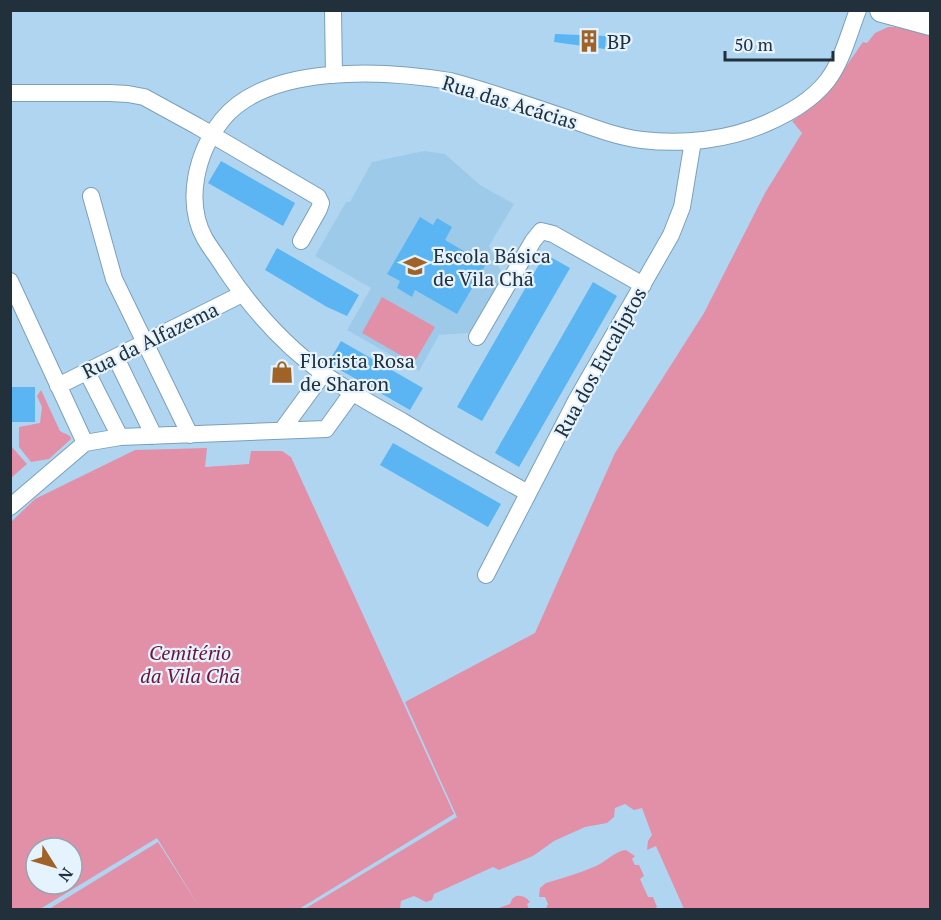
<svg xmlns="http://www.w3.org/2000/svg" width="941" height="920" viewBox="0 0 941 920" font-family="'PT Serif',serif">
<rect width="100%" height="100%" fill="#b0d5f1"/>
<path fill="#9ecaea" d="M424 151 445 154 480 185 514 204 489 246 503 276 469 333 439 335 419 371 347 330 371 288 315 256 346 202H350L372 162Z"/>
<path fill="#e190a8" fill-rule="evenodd" d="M888 27H895L930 34V909H684L656 846 647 850 648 841 652 835 642 808 634 810 625 804 615 808 614 817 607 823 585 827 554 841 533 856 499 870 493 867 434 894 432 900 426 902 414 896 401 901 400 909 303 910 457 817 405 702 535 633 615 453 704 313 765 193 802 133 792 121C824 102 842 72 863 42L867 43 875 33Z
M382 297 435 327 414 363 362 333Z
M41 390 60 431 70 436 71 439 49 459 31 462 19 447V427L40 423 42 407 37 396Z
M11 446 27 464 11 478 10 446Z
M207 448 205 467 249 464 251 451H282L291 457 454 814 299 909H49L158 842 200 908 157 838 40 909H11V522L35 499 135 450ZM36 848H72V884H36Z
M626 850 635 856 632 859 635 865H639L644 876 640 879 648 897H653L657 907 654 909H546L548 904 545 897H539L540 888 546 883C563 878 580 873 596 866 607 861 615 851 626 850Z
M516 896C522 895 526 897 530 902L527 904 529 909H496L510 904 512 899Z"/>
<path fill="#5ab5f2" d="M555 34 606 36 605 49 554 42Z
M221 161 295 203 283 226 208 183Z
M420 217 433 225 437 218 452 227 445 240 486 264 457 314 415 290 412 297 397 288 400 281 387 274Z
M277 248 359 295 347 316 327 307 265 270Z
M545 254 570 268 482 421 457 407Z
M593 282 617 296 519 467 495 453Z
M341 341 423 388 410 410 328 363Z
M10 387H35V422H10Z
M393 443 501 504 488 527 380 465Z"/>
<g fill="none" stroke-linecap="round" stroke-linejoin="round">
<g stroke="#7ca0ba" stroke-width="18">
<path id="street" d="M333 10 334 75
M10 93H110L128 94 144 97 197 126 318 197 321 203 319 209 301 241
M91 196 114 279 190 435
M10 281 85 443
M477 337 533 241 541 231 553 234 643 285
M116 358 154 436
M87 372 120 437
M58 386 242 294
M282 430 323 374
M528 493C485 469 443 446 402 421 375 406 349 392 324 374 285 346 252 309 225 269 219 259 211 249 205 239 184 201 197 152 222 120 268 63 385 70 450 81 491 92 531 106 572 120 594 128 618 137 642 140 683 145 729 140 767 123 789 113 811 101 827 81 842 62 849 33 858 10
M10 507 85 443 120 437 326 429 352 393
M486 575 577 399 671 235 682 207 693 141"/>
</g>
<g stroke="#7ca0ba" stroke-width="26">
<path id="secondary" d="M882 10 930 23"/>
</g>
<use href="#street" stroke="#fff" stroke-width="16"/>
<use href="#secondary" stroke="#fff" stroke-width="24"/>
</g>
<defs>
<g id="building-bare" transform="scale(1.8)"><path d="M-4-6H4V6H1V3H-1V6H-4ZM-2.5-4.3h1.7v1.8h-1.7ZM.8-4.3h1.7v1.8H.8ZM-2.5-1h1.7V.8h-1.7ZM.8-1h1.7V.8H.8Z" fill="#a06227" stroke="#e4f3fe" stroke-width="2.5" paint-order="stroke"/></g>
<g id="school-bare" transform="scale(1.8)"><path d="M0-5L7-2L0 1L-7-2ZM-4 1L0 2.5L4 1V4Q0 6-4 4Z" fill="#a06227" stroke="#e4f3fe" stroke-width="2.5" paint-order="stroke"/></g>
<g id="shop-bare" transform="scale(1.8)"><path d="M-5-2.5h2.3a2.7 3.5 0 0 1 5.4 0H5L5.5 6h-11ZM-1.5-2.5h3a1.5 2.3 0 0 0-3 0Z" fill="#a06227" stroke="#e4f3fe" stroke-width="2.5" paint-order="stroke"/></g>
</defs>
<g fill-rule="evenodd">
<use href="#building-bare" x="589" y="41"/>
<use href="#school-bare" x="415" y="266"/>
<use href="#shop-bare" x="282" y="372"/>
</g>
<g text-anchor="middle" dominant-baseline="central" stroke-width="4.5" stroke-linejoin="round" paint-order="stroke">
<g font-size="20" fill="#21303b" stroke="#e4f3fe" text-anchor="start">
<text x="607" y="41">BP</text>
<text x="433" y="255">Escola Básica<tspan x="433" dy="23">de Vila Chã</tspan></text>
<text x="300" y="360">Florista Rosa<tspan x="300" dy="23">de Sharon</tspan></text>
</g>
<g font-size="20" fill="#21303b" stroke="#e4f3fe">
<text transform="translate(510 102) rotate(17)">Rua das Acácias</text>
<text transform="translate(150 340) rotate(-26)">Rua da Alfazema</text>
<text transform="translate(600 362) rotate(-61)">Rua dos Eucaliptos</text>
</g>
<g font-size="20" font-style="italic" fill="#6b1439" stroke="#e4f3fe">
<text x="190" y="652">Cemitério<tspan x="190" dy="23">da Vila Chã</tspan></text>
</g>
</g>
<rect width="941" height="920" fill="none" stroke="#21303b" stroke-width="24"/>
<g transform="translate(54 866) rotate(127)"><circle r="28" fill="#e4f3fe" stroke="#96a5b0" stroke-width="1.5"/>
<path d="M0-4.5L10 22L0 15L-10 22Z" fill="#a06227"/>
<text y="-9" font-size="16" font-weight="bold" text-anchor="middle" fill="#21303b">N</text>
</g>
<path d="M725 51v9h108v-9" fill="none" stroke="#21303b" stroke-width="3"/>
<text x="734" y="51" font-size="18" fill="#21303b" stroke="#e4f3fe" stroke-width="4.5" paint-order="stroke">50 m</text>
</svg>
